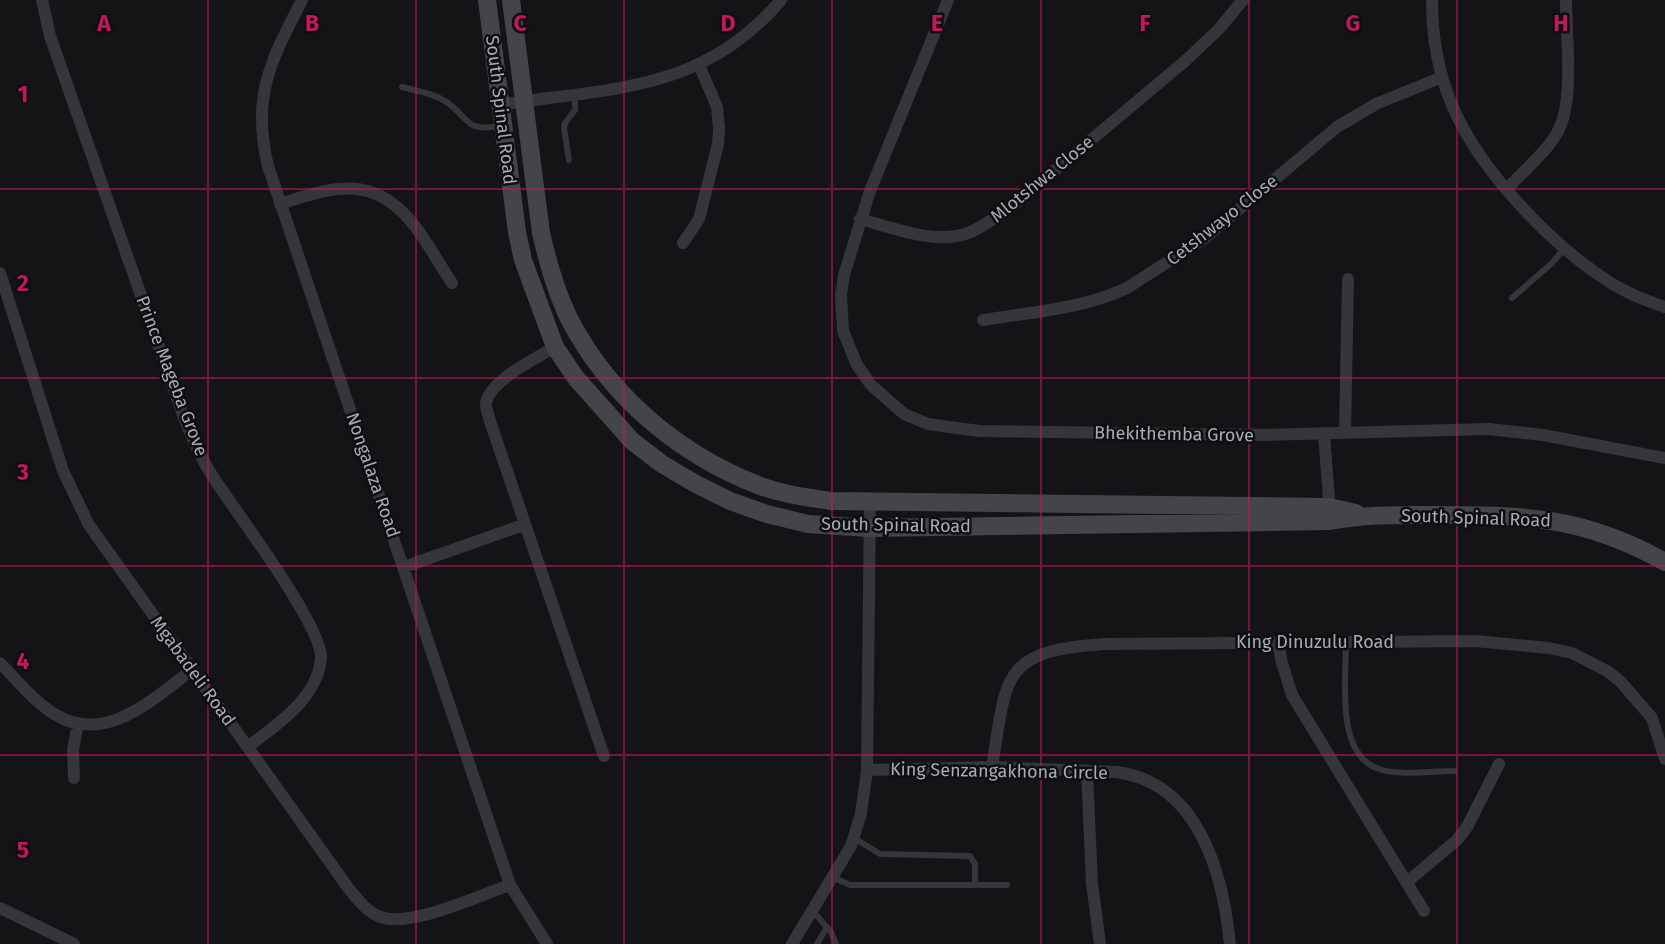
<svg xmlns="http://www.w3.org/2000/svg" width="1665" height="944" viewBox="0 0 1665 944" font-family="'Fira Sans',sans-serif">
<rect width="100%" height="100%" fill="#141416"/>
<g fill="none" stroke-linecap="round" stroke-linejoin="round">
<path stroke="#35363b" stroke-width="6" d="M402 87C416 91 433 93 445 101 472 119 462 132 502 126
M569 160 564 128 565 123 575 110V96
M1512 298 1551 264 1564 249
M1346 642C1346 678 1335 755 1379 769 1398 776 1433 771 1454 771
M854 838 880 854 970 856 975 864V885
M834 878 850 885H1007
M813 911 831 932 836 944
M817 944 827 927"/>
<path stroke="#35363b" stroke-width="12" d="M42 0 50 36 184 418C193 439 202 461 215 480 236 512 324 628 321 659 317 699 277 724 248 747
M302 0C271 60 251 97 268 166L510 885 547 944
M948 0 870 191 844 275 841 295 843 331 857 365 871 385 904 414 928 424 979 431 1265 435 1489 429 1543 435 1665 458
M1432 0C1432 36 1438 72 1452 105 1479 170 1552 246 1611 283 1628 294 1647 301 1665 307
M500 105C611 87 702 93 781 0
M1507 189C1523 171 1545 154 1557 133 1575 103 1566 35 1566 0
M280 204C299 198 318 191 338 189 400 182 423 240 452 283
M860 219C893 228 935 245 968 233 984 227 997 216 1011 207L1184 62 1219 29 1243 0
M683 243 699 219 718 144 719 129 717 107 699 65
M0 273 63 471 89 525 349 889C358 900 367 912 381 917 410 928 480 895 510 885
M983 320C1031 312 1083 309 1127 288L1205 238 1337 127 1376 104 1442 77
M555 347C537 358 488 381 486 404 486 410 489 416 490 421L604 756
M1345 433 1348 279
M1324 434 1330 513
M404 567 523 525
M1278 642 1282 663 1292 695 1424 911
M0 663C17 680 35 703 56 715 106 745 154 698 192 670
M992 767C1007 676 1000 651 1104 644L1475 641 1549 648 1572 653 1607 671 1620 681 1652 718 1665 759
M867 770 870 503
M1087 771 1092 884 1100 944
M74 778 73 750 78 723
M1407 882 1457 840 1467 827 1499 764
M0 908 74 944
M792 944 851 846 861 814 867 770 992 767 1117 772C1199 783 1223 874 1230 944"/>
<path stroke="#43454b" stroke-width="18" d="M487 0 517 232 523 260 555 347 576 378 632 441 662 464 696 484 730 501 767 514 808 524 869 528 1330 521C1366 514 1401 515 1437 515 1527 515 1585 517 1665 562
M511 0 541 233C549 267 559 303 577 333 617 402 683 456 758 485 781 494 806 497 830 501L1329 507 1356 513"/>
</g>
<path fill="none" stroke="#c2185b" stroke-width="2" stroke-opacity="0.55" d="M208 0V944M416 0V944M624 0V944M832 0V944M1041 0V944M1249 0V944M1457 0V944M0 189H1665M0 378H1665M0 566H1665M0 755H1665"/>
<g text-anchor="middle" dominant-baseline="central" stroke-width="5" stroke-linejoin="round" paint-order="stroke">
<g font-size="18" fill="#a6abb6" stroke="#0f0f11">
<text transform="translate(501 110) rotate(83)">South Spinal Road</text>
<text transform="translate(1042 179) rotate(-39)">Mlotshwa Close</text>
<text transform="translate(1222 220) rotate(-38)">Cetshwayo Close</text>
<text transform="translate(172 376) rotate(69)">Prince Mageba Grove</text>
<text transform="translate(1174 434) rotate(1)">Bhekithemba Grove</text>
<text transform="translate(373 475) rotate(71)">Nongalaza Road</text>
<text transform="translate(1476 518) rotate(2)">South Spinal Road</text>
<text transform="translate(896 525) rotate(1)">South Spinal Road</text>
<text x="1315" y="642">King Dinuzulu Road</text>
<text transform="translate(193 671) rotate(54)">Mgabadeli Road</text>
<text transform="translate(999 771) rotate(1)">King Senzangakhona Circle</text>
</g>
</g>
<g font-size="23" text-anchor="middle" font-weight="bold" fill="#c2185b" stroke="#0f0f11" stroke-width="5" stroke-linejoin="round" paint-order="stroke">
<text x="104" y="31">A</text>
<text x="312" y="31">B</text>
<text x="520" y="31">C</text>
<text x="728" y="31">D</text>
<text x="937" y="31">E</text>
<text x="1145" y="31">F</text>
<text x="1353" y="31">G</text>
<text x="1561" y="31">H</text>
<text x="23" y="102">1</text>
<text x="23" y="291">2</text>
<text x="23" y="480">3</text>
<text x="23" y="669">4</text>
<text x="23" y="858">5</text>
</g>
</svg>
